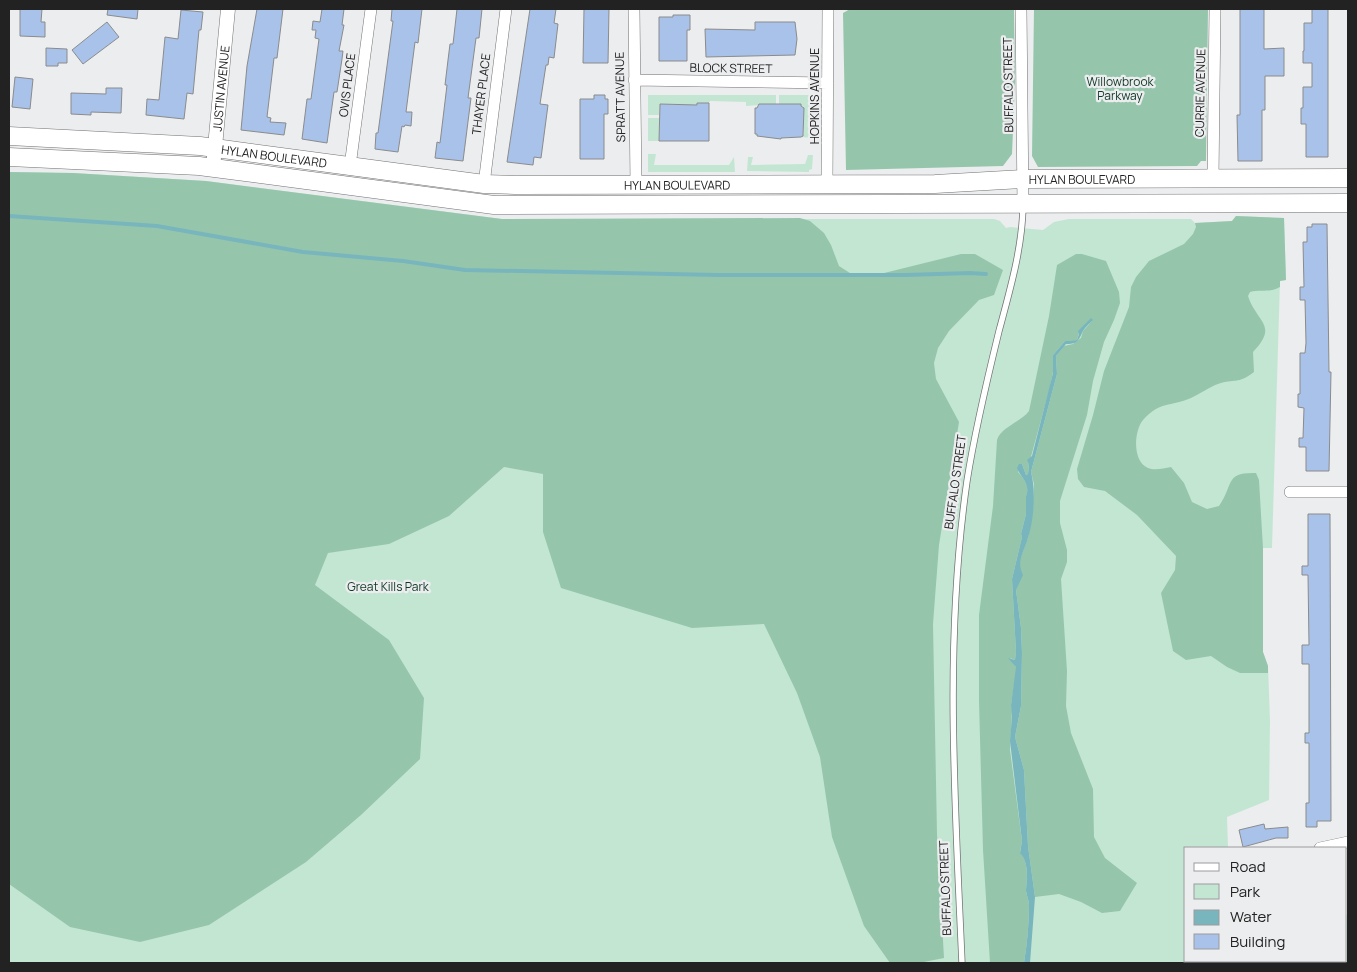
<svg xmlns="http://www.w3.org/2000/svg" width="1357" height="972" viewBox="0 0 1357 972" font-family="Manrope,sans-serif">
<rect width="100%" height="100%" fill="#ecedee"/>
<path fill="#c3e6d3" d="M648 95H776V104L746 106V102L710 101 709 103H697V105L660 104 659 115H648Z
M779 95H813V138L801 137 804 134V108L803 106 779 104Z
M648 118H659V141H648Z
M648 154H656L654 165H729L734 157 735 172H648Z
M808 155H813L812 169 809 170V172L747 171 748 157H753L751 165 805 164Z
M9 172 73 173 206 181 502 219H994L1000 221 1006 228 1010 227 1043 230 1054 222 1069 219H1191L1195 223 1232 221 1236 216 1284 218 1286 280 1280 281 1272 548H1263V652L1268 666 1270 721 1269 800 1227 817 1228 848H1186V961H1346V915L1348 914V963H9Z"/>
<path fill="#95c6ac" d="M850 9H1014L1015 83 1012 154 1003 166 846 170 843 13Z
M1034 9H1208L1206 161H1201L1197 166 1038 167 1032 156Z
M9 172 73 173 206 181 502 219 800 218 810 221 824 233 831 245 839 266 853 275 872 276 961 254H975L1003 270 994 295 979 300 949 331 938 348 934 363 936 379 959 422 939 545 933 624 937 834 944 958 919 963H890L864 926 832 837 820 757 797 693 764 624 692 628 561 588 543 532V474L504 467 449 516 389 544 328 553 315 585 389 640 424 698 420 759 361 815 306 862 209 925 140 942 70 927 9 884Z
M1236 216 1284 218 1286 280 1280 281V287C1270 293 1261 289 1250 292L1248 296C1257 323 1279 325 1253 352L1254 372C1237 385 1235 378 1218 384 1209 387 1200 394 1191 398 1170 407 1160 401 1143 420 1134 431 1132 461 1148 468 1155 471 1164 468 1171 467L1184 483 1192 502 1207 509 1219 506C1234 485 1224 472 1256 473L1259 480 1263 548V652L1268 666V673H1240L1227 667 1211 656 1186 660 1173 651 1161 593 1175 570 1176 556 1137 515 1105 491 1084 487 1078 479 1077 469 1093 415 1104 371 1129 307 1131 287 1136 277 1149 261 1184 244 1193 234 1196 227 1195 223 1232 221Z
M1076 254H1082L1106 261 1119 292 1120 303 1114 320 1104 342 1093 381 1087 415 1060 501V523L1067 550V562L1061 579 1067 671 1066 706 1071 733 1093 789 1094 837 1105 858 1137 883 1120 911 1102 913 1081 902 1059 894 1035 897 1028 846 1024 770 1015 737 1021 706 1022 653 1021 628 1016 590 1020 559 1028 538 1033 510 1034 484 1031 472 1057 374 1056 356 1064 346 1073 344 1081 338 1083 331 1093 320 1079 333 1077 340 1074 341H1065L1053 355 1054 367 1050 387 1029 464 1028 474 1026 475 1022 464 1018 472C1024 479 1031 487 1026 496V514L1021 534 1022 537 1012 579 1016 652 1015 660 1010 658 1016 667V673L1011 705 1012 710 1010 750 1022 841 1020 852C1029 862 1027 878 1026 890 1026 894 1029 900 1029 905 1029 925 1027 944 1024 963H990L983 850 979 701V615L993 506 997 440C1001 427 1021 422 1029 411L1049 316 1057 265Z"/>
<path fill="#79b5bd" d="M1091 318 1093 320C1089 324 1084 328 1082 333 1078 342 1076 344 1066 344L1056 356 1057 374 1031 472C1036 491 1034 520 1028 538 1024 552 1016 561 1023 575L1016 590 1021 628 1022 653 1021 706 1015 737 1024 770 1028 846 1035 897 1030 963H1024C1027 944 1029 925 1029 905 1029 900 1026 894 1026 890 1027 878 1029 862 1020 853L1022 841 1010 741 1012 716 1011 705 1016 667 1008 658 1015 660 1016 652 1012 579 1022 537 1021 534 1026 514V496C1031 484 1021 478 1017 468L1019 464H1022L1026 475 1028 474 1029 464 1027 460 1032 456 1053 373V355L1065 341H1071L1077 340 1079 334 1078 331Z"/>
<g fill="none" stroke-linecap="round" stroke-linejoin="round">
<path stroke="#79b5bd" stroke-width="4" d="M9 216 157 226 303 252 403 261 465 270 719 275H905L970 273 986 274"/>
</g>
<path fill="#a8c2e9" stroke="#8b8b8c" d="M20 9H42L41 22H45V37L20 36Z
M108 9H138L137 19 107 15Z
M257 9H283L277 58H274L267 117 271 118 270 122 286 123 284 135 241 130 247 66Z
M322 9H344L342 25H344L339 51H343L342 59 337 92H334L327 143 302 139 307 99H311L319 39 315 38 316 30H312L313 21 320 22Z
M392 9H422L418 43 415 42 406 112H412L411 126 405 125 404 127 402 126 398 152 375 149 376 133H378L393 21H391Z
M457 9H482L479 38H476L468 98H471L463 161 435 158 437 142 440 143 447 85H445L448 60 450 44H453Z
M530 9H556L554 23 558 24 554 58 549 57 548 65H546L540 104 548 105 541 158 534 157 533 165 507 162Z
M584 9H609L608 63H583Z
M1240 9H1264V49L1284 48V76H1265V110H1262V161H1238L1237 115H1240Z
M1312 9H1328V157H1306V124H1301V108H1303V87H1312V63H1303V51H1304V23H1312Z
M181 10 203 12 201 30H199L193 94 187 93 184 119 146 115 147 99 159 100 165 37 178 39Z
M673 15H690V30H687V61H659V17H673Z
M107 22 119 37 83 64 72 50Z
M755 22H795L797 39 795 55 706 57 705 29 755 30Z
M46 48 67 49V63H58V66H46Z
M15 77 33 79 30 109 12 107Z
M106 88H122L121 113 91 112V115L71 114V93L106 94Z
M594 95H605V99H608V114H604V159H580V99H594Z
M697 103H709V141H659L660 104 697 105Z
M759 104H801V106L804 108 803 136 801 137 781 138V139L757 136V134H755V108H757Z
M1312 224H1327L1329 372H1331L1329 471H1306V447H1299V438H1303L1304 408 1298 407V394H1300V353H1305L1306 343 1305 300H1300V287H1304L1303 242H1307V227H1312Z
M1308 514H1330L1331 821H1317V827H1306V803H1309V743H1305V733H1309V664H1302V645H1309L1308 575H1302V566H1308Z
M1264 824 1265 829 1288 827V838H1276L1243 847 1239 830Z"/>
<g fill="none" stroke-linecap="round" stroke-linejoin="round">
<g stroke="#727273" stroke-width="7">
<path id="service" d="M962 963C955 802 944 641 967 481 975 430 987 380 999 331 1010 290 1022 249 1023 207"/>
</g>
<g stroke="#727273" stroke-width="12">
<path id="minor" d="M634 9 636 185
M1021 9 1023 205
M634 80 828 83
M350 166 371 9
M1213 178 1215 9
M484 184 506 9
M827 184 828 9
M1290 492H1348
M1320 848 1348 842"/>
</g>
<g stroke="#727273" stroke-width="15">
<g id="tertiary">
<path id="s1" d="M213 168 228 9"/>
</g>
</g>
<g stroke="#727273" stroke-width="19">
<g id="primary">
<path id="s2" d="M9 136 200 146 484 184 515 185 935 184 1023 179 1348 178"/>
<path d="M9 157 199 166 494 205 1348 203"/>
</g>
</g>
<use href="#service" stroke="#fff" stroke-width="5.5"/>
<use href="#minor" stroke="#fff" stroke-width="11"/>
<use href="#tertiary" stroke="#fff" stroke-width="14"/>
<use href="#primary" stroke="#fff" stroke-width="18"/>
</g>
<g text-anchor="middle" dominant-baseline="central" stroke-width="4.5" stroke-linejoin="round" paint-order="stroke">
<g font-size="12" fill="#222223" stroke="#ecedee">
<text transform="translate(731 68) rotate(1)">BLOCK STREET</text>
<text transform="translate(347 85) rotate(-83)">OVIS PLACE</text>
<text transform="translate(1008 85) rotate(-91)">BUFFALO STREET</text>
<text stroke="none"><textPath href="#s1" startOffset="80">JUSTIN AVENUE</textPath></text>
<text transform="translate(1200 93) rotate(-89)">CURRIE AVENUE</text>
<text transform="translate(481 94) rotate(-83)">THAYER PLACE</text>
<text transform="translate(814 96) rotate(-90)">HOPKINS AVENUE</text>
<text transform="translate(620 97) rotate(-91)">SPRATT AVENUE</text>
<text stroke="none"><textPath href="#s2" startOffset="266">HYLAN BOULEVARD</textPath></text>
<text stroke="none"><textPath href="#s2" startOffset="1076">HYLAN BOULEVARD</textPath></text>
<text stroke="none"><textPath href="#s2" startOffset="671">HYLAN BOULEVARD</textPath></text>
<text transform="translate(955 482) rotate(-82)">BUFFALO STREET</text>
<text transform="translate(945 888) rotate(-92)">BUFFALO STREET</text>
</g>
<g font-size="12" fill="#0f3826" stroke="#ecedee">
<text x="1120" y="81">Willowbrook<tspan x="1120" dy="14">Parkway</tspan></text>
<text x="388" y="586">Great Kills Park</text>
</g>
</g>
<rect width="1357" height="972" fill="none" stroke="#222223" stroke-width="20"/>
<rect x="1184" y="847" width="162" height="115" fill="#ecedee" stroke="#9b9c9d"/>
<rect x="1194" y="863" width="25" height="8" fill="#ffffff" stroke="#9b9c9d"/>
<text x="1230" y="872" font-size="15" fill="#222223">Road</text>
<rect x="1194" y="884" width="25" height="15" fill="#c3e6d3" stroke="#9b9c9d"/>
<text x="1230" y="897" font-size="15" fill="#222223">Park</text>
<rect x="1194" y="910" width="25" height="15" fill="#79b5bd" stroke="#9b9c9d"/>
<text x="1230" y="922" font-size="15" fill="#222223">Water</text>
<rect x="1194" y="934" width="25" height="15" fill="#a8c2e9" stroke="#9b9c9d"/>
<text x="1230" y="947" font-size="15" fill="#222223">Building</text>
</svg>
